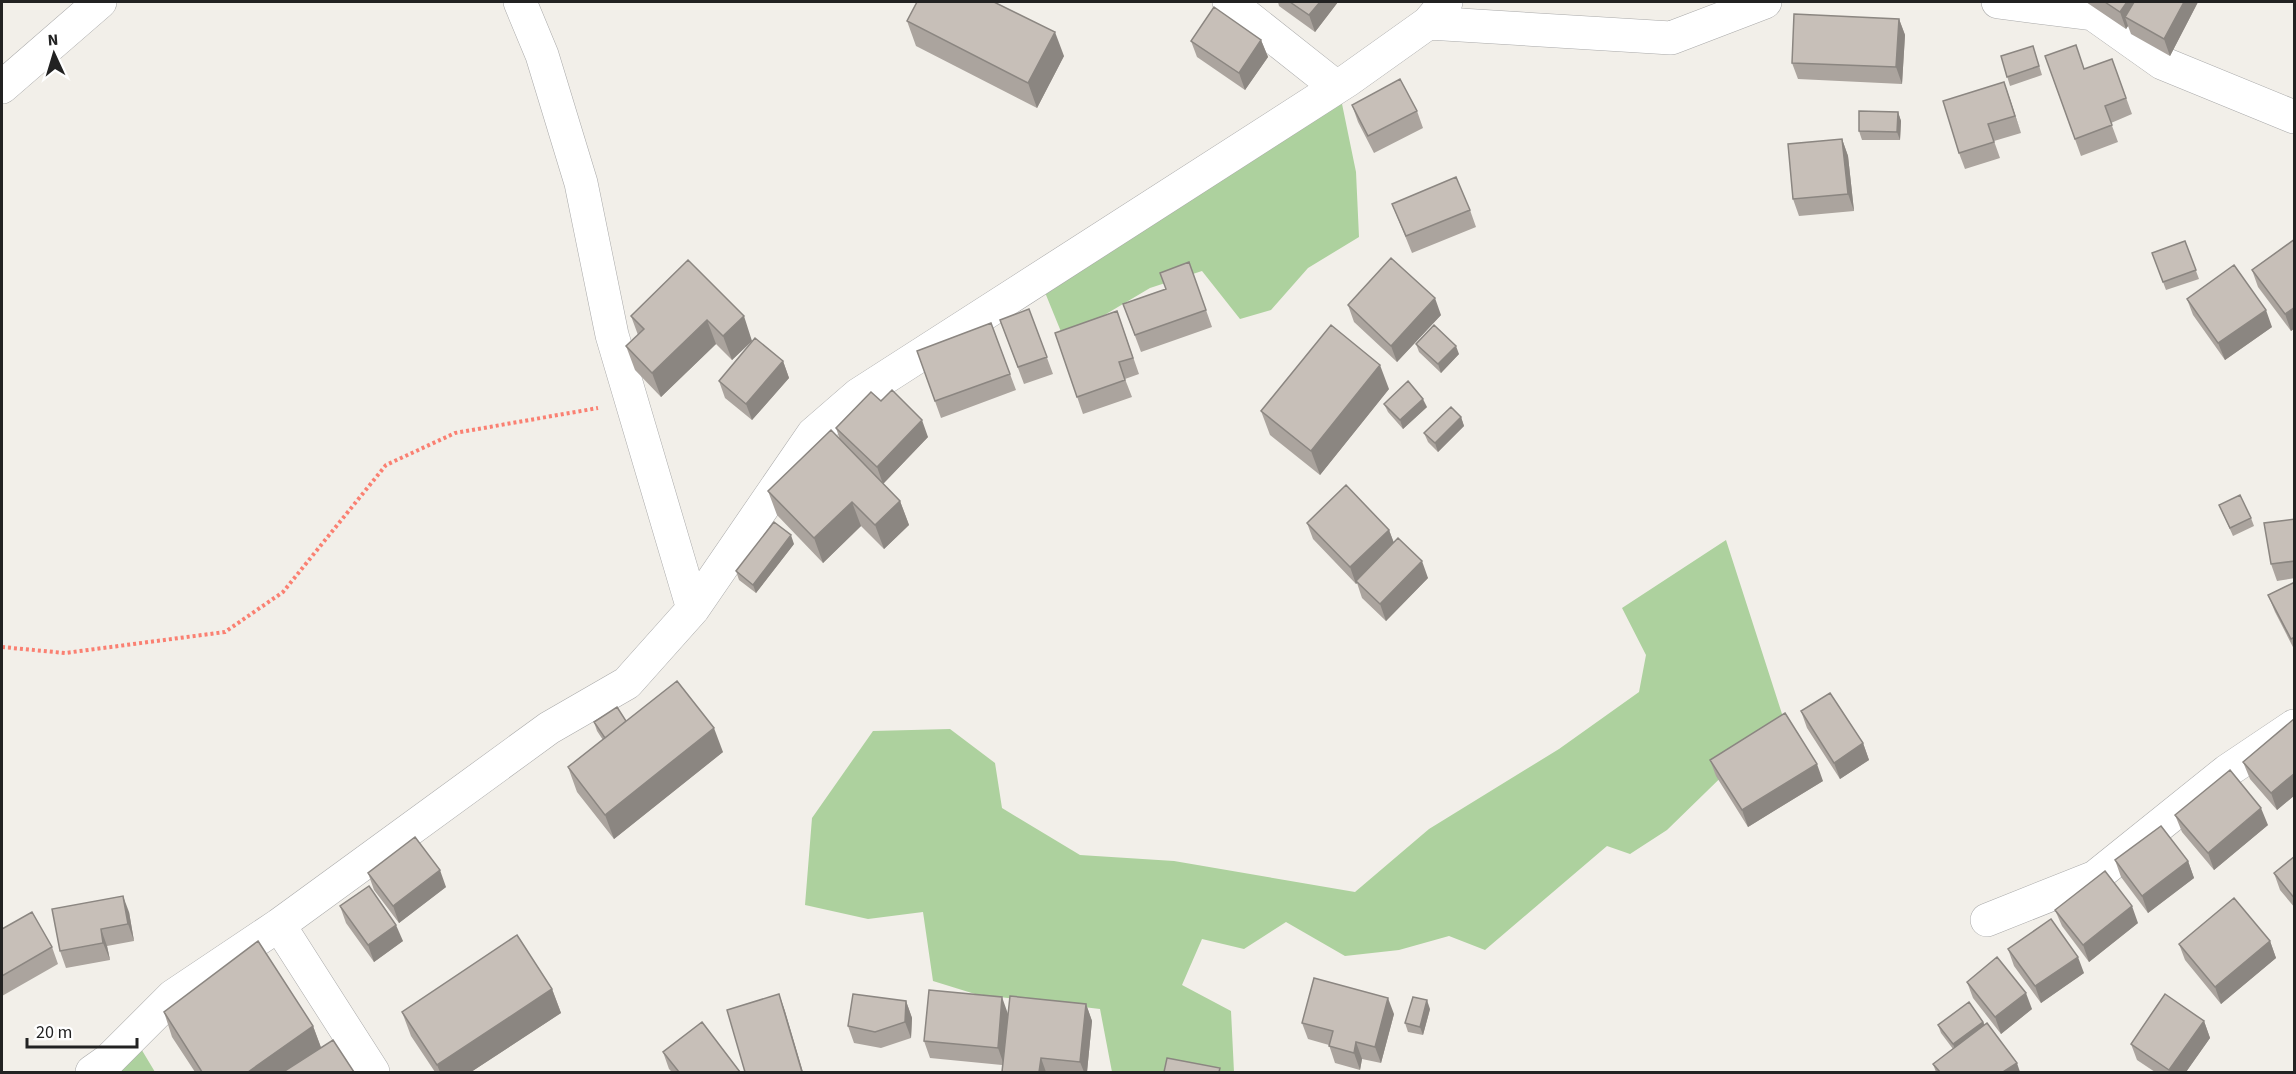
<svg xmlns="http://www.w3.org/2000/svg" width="2296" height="1074" viewBox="0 0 2296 1074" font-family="'Source Sans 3',sans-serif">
<rect width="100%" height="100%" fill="#f2efe9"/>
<path fill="#add19e" d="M1341 99 1356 172 1359 237 1308 268 1271 310 1240 319 1202 271 1150 288 1064 339 1044 290Z
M1726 540 1783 717 1667 830 1630 854 1607 846 1485 950 1449 936 1399 950 1345 956 1286 922 1244 949 1202 939 1182 985 1231 1011 1234 1072H1112L1100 1009 975 994 933 981 923 912 868 919 805 905 812 818 873 731 950 729 995 763 1002 808 1080 855 1174 861 1355 892 1429 829 1559 749 1639 692 1646 655 1622 608Z
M140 1047 155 1072H111Z"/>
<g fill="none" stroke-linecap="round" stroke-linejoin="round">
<g stroke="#a9a9a9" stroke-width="34">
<path id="minor" d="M520 2 542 55 581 183 612 335 693 609
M1229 2 1335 86
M1998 2 2093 14
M2076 2 2162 63 2294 117
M1428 23 1671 38 1765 2
M2 87 100 2
M1987 920 2095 877 2227 771 2294 726
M279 925 373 1072
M92 1072 109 1060 173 996 279 925 549 728 627 683 693 609 813 434 858 395 1348 80 1428 23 1446 2"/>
</g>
<path stroke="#fa8072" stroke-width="4" stroke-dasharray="3 3" stroke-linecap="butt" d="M2 647 65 653 225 632 283 592 386 465 455 433 598 408"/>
<use href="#minor" stroke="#fff" stroke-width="33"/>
</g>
<path fill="#aba49e" d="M1278 2H1338L1315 32 1279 6Z
M2086 2H2198L2170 56 2131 34 2128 26 2126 29Z
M1899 19 1905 35 1902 84 1798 79 1792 63Z
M907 21 1064 56 1037 108 916 46Z
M1261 40 1268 57 1245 90 1197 57 1191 41Z
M2033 46 2042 75 2010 86 2001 56Z
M2045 56 2084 69 2112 59 2132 114 2111 123 2118 142 2081 156Z
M2004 82 2021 133 1994 141 2000 158 1965 169 1959 153Z
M1352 105 1417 111 1423 128 1374 153 1358 122Z
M1898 112 1901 121 1900 140H1862L1859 131Z
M1842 139 1848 156 1854 211 1799 216 1793 199Z
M1392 204 1470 210 1476 227 1412 253Z
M2295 239V328L2291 331 2258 287 2252 270Z
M2185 241 2199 279 2166 290 2152 253Z
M688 260 752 341 732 360 716 344 661 397 635 370 626 346 638 335 631 316Z
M1189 262 1212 327 1141 352 1123 304 1166 289Z
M2187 299 2272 327 2225 360 2193 315Z
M1348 305 1441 315 1397 362 1354 322Z
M1029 309 1053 374 1024 384 1000 320Z
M1117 311 1139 374 1125 379 1132 397 1083 414 1055 333Z
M991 323 1016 390 941 418 917 351Z
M1416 344 1459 354 1441 373 1419 352Z
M783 361 789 378 752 420 725 398 719 381Z
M1389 389 1320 475 1270 435 1261 411Z
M881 401 928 437 883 484 900 501 909 525 884 549 861 526 823 563 777 515 768 491 840 440 836 428Z
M1384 404 1427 407 1403 429 1388 412Z
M1461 417 1464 426 1438 452 1428 442 1424 433Z
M2219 505 2251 518 2254 526 2233 536Z
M2295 519V578L2277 581 2271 564Z
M1307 523 1389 530 1394 543 1428 578 1386 621 1362 598 1357 583 1356 584 1313 539Z
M794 544 756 593 739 580 736 571Z
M2295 582V651L2275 612 2268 595Z
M1801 711 1863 743 1869 760 1840 779 1807 728Z
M2295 718V795L2277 810 2250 779 2243 762Z
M626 721 723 752 614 839 577 792 568 767 603 740 597 731 594 722Z
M1710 760 1823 781 1748 827 1716 776Z
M2175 815 2268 825 2214 870 2182 832Z
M2295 856V908L2280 890 2274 873Z
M2115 860 2188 861 2194 878 2148 913 2121 877Z
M368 873 446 887 399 923 374 890Z
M340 906 403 941 374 962 346 923Z
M2055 910 2138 923 2089 962 2062 926Z
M129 912 134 941 107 946 110 960 66 968 60 951Z
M2 929 52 947 58 964 2 996Z
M2270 941 2276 958 2221 1004 2185 960 2179 944Z
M2008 949 2084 973 2041 1003 2014 966Z
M1967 982 2032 1009 2001 1034 1973 998Z
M552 989 561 1013 471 1072H435L411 1036 402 1012Z
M906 1001 912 1018 911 1038 881 1048 854 1043 848 1026Z
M1086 1004 1092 1021 1087 1072H1002V1065L930 1058 924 1041 1008 1014Z
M1430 1009 1423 1035 1408 1032 1405 1023Z
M164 1012 313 1026 321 1048 354 1072H195L172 1037Z
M1394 1014 1381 1063 1362 1059 1360 1070 1335 1063 1329 1045 1308 1039 1302 1023Z
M2204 1021 2210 1038 2186 1072H2155L2137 1060 2131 1044Z
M702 1022 740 1072H672L669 1069 663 1052Z
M1983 1022 1985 1025 2020 1072H1936L1933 1064 1953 1049 1941 1033 1938 1025Z"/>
<path fill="#8b8681" d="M1320 2H1338L1315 32 1309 15Z
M2127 2H2143L2125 17 2128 26 2126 29 2120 12Z
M2184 2H2198L2170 56 2164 39Z
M1899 19 1905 35 1902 84 1896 67Z
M1055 32 1064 56 1037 108 1028 83Z
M1261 40 1268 57 1245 90 1239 73Z
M2004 82 2010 99 2021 133 2015 116Z
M1898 112 1901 121 1900 140 1897 132Z
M1842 139 1848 156 1854 211 1848 194Z
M1435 298 1441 315 1397 362 1391 346Z
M2295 307V328L2291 331 2285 314Z
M2266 310 2272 327 2225 360 2218 343Z
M744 316 752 341 732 360 723 336Z
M707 320 716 344 661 397 652 373Z
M1456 346 1459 354 1441 373 1438 364Z
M783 361 789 378 752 420 746 404Z
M1380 365 1389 389 1320 475 1311 451Z
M1423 399 1427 407 1403 429 1400 420Z
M1461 417 1464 426 1438 452 1435 443Z
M922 420 928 437 883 484 877 467Z
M900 501 909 525 884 549 875 525Z
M852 502 861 526 823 563 814 538Z
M1389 530 1395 546 1356 584 1350 567Z
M791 535 794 544 756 593 753 585Z
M1422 561 1428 578 1386 621 1380 604Z
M714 728 723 752 614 839 605 815Z
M1863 743 1869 760 1840 779 1834 763Z
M1817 764 1823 781 1748 827 1742 810Z
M2295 773V795L2277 810 2271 793Z
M2261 808 2268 825 2214 870 2208 853Z
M2188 861 2194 878 2148 913 2142 896Z
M440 870 446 887 399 923 393 906Z
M123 896 129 912 134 941 128 924Z
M2132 906 2138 923 2089 962 2083 945Z
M396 925 403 941 374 962 368 945Z
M101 929 107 946 110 960 103 943Z
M2270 941 2276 958 2221 1004 2215 987Z
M2078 957 2084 973 2041 1003 2035 986Z
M552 989 561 1013 471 1072H440L437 1065Z
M2026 993 2032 1009 2001 1034 1995 1017Z
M779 994 785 1011 803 1072H802Z
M1002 997 1008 1014 1004 1065 998 1048Z
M1388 998 1394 1014 1381 1063 1375 1047Z
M1427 1000 1430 1009 1423 1035 1420 1027Z
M906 1001 912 1018 911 1038 905 1022Z
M1086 1004 1092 1021 1087 1072H1084L1080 1062Z
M2204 1021 2210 1038 2186 1072H2170L2169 1070Z
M1983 1022 1987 1030 1956 1053 1953 1044Z
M313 1026 322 1050 291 1072H248Z
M1356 1042 1362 1059 1360 1070 1354 1053Z
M1041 1058 1046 1072H1039Z
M2017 1063 2020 1072H2003Z"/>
<path fill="#c7bfb8" stroke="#8b8681" stroke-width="1.5" d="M917 2H994L1055 32 1028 83 907 21Z
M1290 2H1320L1309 15Z
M2105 2H2127L2120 12Z
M2134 2H2184L2164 39 2125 17Z
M1214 7 1261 40 1239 73 1191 41Z
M1794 14 1899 19 1896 67 1792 63Z
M2076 45 2084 69 2112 59 2126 98 2105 106 2112 125 2075 139 2045 56Z
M2033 46 2039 66 2007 77 2001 56Z
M1400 79 1417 111 1368 136 1352 105Z
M2004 82 2015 116 1988 124 1994 142 1959 153 1943 101Z
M1859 111 1898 112 1897 132 1859 131Z
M1842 139 1848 194 1793 199 1788 144Z
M1456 177 1470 210 1406 236 1392 204Z
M2295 239V307L2285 314 2252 270Z
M2185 241 2196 270 2163 282 2152 253Z
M1391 258 1435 298 1391 346 1348 305Z
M688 260 744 316 723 336 707 320 652 373 626 346 644 329 631 316Z
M1189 262 1206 310 1135 335 1123 304 1166 289 1160 273Z
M2234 265 2266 310 2218 343 2187 299Z
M1029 309 1047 357 1018 367 1000 320Z
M1117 311 1133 358 1119 362 1125 380 1077 397 1055 333Z
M991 323 1010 374 935 401 917 351Z
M1331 325 1380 365 1311 451 1261 411Z
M1434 325 1456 346 1438 364 1416 344Z
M755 338 783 361 746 404 719 381Z
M1408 381 1423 399 1400 420 1384 404Z
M892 390 922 420 877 467 836 428 871 392 881 401Z
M1451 407 1461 417 1435 443 1424 433Z
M831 430 900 501 875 525 852 502 814 538 768 491Z
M1346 485 1389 530 1350 567 1307 523Z
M2240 495 2251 518 2230 528 2219 505Z
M2295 519V561L2271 564 2264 523Z
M774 522 791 535 753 585 736 571Z
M1398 538 1422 561 1380 604 1356 581Z
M2295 582V637L2291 639 2268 595Z
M677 681 714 728 605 815 568 767Z
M1830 693 1863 743 1834 763 1801 711Z
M617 707 626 721 605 738 594 722Z
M1785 713 1817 764 1742 810 1710 760Z
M2295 718V773L2271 793 2243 762Z
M2230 770 2261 808 2208 853 2175 815Z
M2161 826 2188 861 2142 896 2115 860Z
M415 837 440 870 393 906 368 873Z
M2295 856V899L2274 873Z
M2105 871 2132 906 2083 945 2055 910Z
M369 886 396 925 368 945 340 906Z
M123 896 128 924 101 929 103 943 60 951 52 909Z
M2234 898 2270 941 2215 987 2179 944Z
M32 912 52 947 2 976V929Z
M2051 919 2078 957 2035 986 2008 949Z
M517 935 552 989 437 1065 402 1012Z
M258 941 313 1026 248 1072H202L164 1012Z
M1997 957 2026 993 1995 1017 1967 982Z
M1314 978 1388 998 1375 1047 1356 1042 1354 1053 1329 1046 1333 1031 1302 1023Z
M929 990 1002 997 998 1048 924 1041Z
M779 994 802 1072H745L727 1010Z
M853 994 906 1001 905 1022 875 1032 848 1026Z
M2165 994 2204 1021 2169 1070 2131 1044Z
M1010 996 1086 1004 1080 1062 1041 1058 1039 1072H1002Z
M1413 997 1427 1000 1420 1027 1405 1023Z
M1969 1002 1983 1022 1953 1044 1938 1025Z
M702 1022 740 1072H679L663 1052Z
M1987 1023 2017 1063 2003 1072H1940L1933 1064Z
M333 1040 354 1072H283Z
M1167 1058 1220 1068 1219 1072H1164Z"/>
<rect width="2296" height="1074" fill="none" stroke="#222222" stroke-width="6"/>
<g transform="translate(54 54) rotate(356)" stroke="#ffffff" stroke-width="4.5" paint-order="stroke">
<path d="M0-4.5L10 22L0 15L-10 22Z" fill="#222222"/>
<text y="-9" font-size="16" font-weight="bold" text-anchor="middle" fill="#222222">N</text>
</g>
<path d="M27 1038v9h110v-9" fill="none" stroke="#222222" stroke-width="3"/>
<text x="36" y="1038" font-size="18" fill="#222222" stroke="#ffffff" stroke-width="4.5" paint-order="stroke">20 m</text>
</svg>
